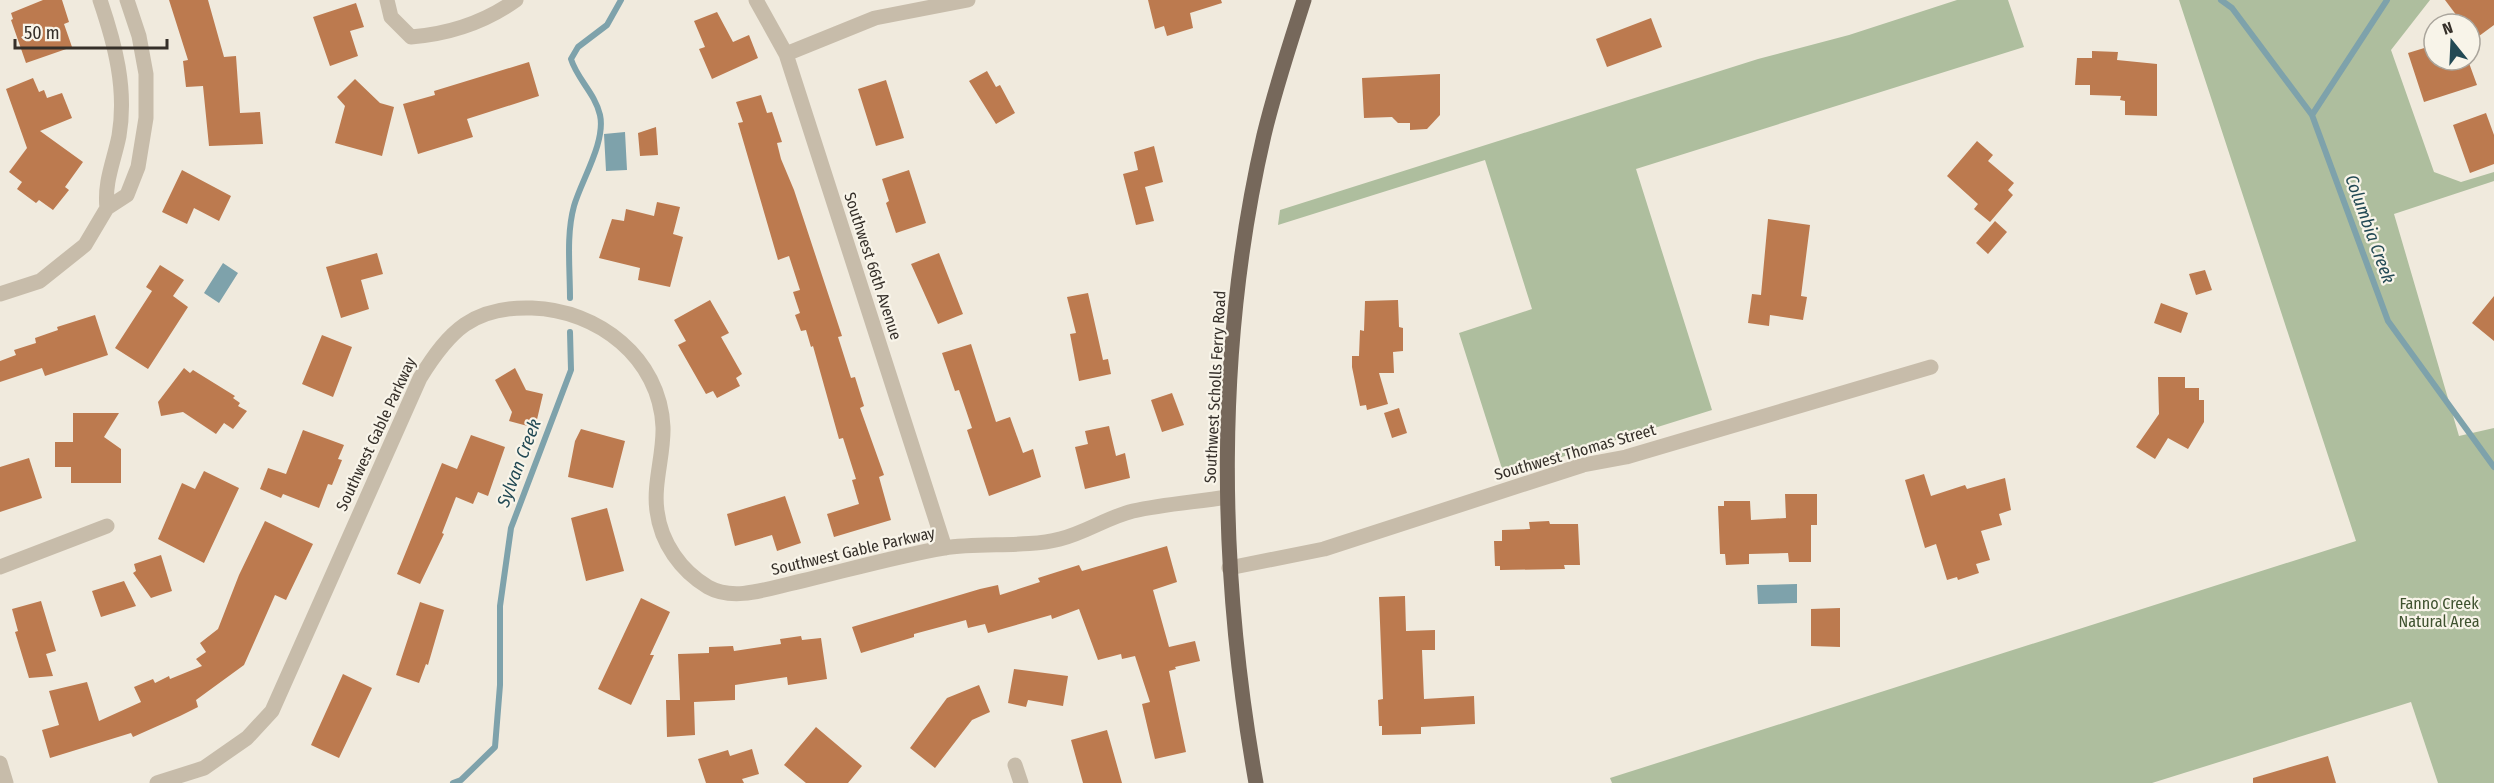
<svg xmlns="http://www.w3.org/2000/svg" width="2494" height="783" viewBox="0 0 2494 783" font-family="'Fira Sans Condensed',sans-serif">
<rect width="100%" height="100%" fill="#f0eadd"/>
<path fill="#aebe9e" d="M1957 0H2008L2024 47 1636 169 1712 410 1504 475 1459 333 1532 309 1485 160 1278 225 1280 210 1758 59 1849 35Z
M2179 0H2430L2391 50 2434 172 2461 182 2494 172V181L2394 214 2459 436 2494 428V783H2438L2411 702 2152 783H1612L1610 778 2356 541Z"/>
<path fill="#7ea2ab" d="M625 132 627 170 606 171 604 134Z
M223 263 238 273 219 303 204 293Z
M1797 584V603L1758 604 1757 585Z"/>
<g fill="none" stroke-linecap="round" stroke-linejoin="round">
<path stroke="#7ea2ab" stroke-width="6" d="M2221 0 2232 8 2312 115 2388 321 2494 467
M2312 115 2387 0
M570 298C570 268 566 235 574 206 581 181 606 142 600 115 595 93 577 79 571 59L578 47 607 25 621 0
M453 783 461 780 495 747 500 685V606L511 528 571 370 570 332"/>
</g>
<path fill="#bc7a4f" d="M43 0H62L69 22 64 24 72 47 26 63 11 20 13 19 11 13Z
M169 0H208L224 57 236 56 240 113 260 112 263 144 209 146 203 86 186 87 183 61 188 60Z
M1148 0H1221L1222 3 1190 13 1193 28 1167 36 1164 26 1155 29Z
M2445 0H2494V25L2475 39 2470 33V24H2463Z
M356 3 364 27 350 31 358 56 330 66 313 17Z
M717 12 733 42 749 35 758 58 712 79 699 49 705 47 694 21Z
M1651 18 1662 47 1607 67 1596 39Z
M2434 45V60H2448L2451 69 2469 63 2477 85 2424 102 2408 53Z
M2092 51 2118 52 2117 60 2157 64V116L2125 115V101L2120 100 2121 96 2090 95V85H2075L2077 58H2092Z
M529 62 539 96 467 119 473 137 418 154 403 104 435 95 434 91Z
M987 71 996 87 1000 85 1015 113 996 124 969 81Z
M1440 74V115L1427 129 1410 130V123H1398L1392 117 1364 118 1362 78Z
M33 78 39 92 44 90 47 98 62 93 72 118 40 131 83 162 65 187 69 190 53 210 39 200 36 203 17 189 22 182 9 172 27 148 6 89Z
M355 79 380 103 394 107 382 156 335 143 345 106 337 97Z
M886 80 904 138 876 146 858 89Z
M761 95 767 113 772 112 782 142 777 143 781 159 794 190 842 336 838 337 851 378 855 377 864 406 860 408 884 475 879 477 891 520 834 537 827 514 859 504 852 480 856 479 843 438 839 439 813 346 811 347 806 330 801 331 795 315 800 313 793 292 800 290 789 256 778 260 738 123 743 122 736 102Z
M2486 113 2494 135V164L2470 173 2453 125Z
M656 127 658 155 640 156 638 133Z
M1977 141 1993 155 1988 161 2014 183 2008 190 2013 195 1990 222 1974 209 1978 204 1947 176Z
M1154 146 1163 182 1145 187 1154 221 1136 225 1123 174 1138 170 1134 152Z
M182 170 231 196 219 221 194 208 187 224 162 212Z
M909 170 926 223 896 233 886 203 889 201 882 179Z
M657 202 680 207 673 234 683 237 670 287 638 280 640 268 599 258 612 219 624 221 626 209 654 216Z
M1768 219 1810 225 1801 296 1807 297 1803 320 1770 315 1769 326 1748 323 1752 294 1761 295Z
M1995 221 2007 232 1988 254 1976 243Z
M377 253 383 274 361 280 369 309 341 318 326 267Z
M939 253 963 314 938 324 911 264Z
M160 265 184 280 173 296 188 307 148 369 115 348 152 291 146 287Z
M2205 270 2212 290 2196 295 2189 274Z
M1088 293 1103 360 1108 359 1111 374 1079 381 1070 334 1076 333 1067 297Z
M2494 296V341L2472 323Z
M710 300 729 333 721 337 742 374 736 378 740 386 717 398 713 391 706 394 678 345 686 341 674 320Z
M1398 300 1399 327 1403 328V351L1393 352 1394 373H1379L1388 404 1367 410 1366 405 1360 406 1352 367V356H1359L1360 330 1364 331 1365 301Z
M2161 303 2188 313 2181 333 2154 323Z
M95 315 108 355 45 376 42 368 0 382V361L16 355 14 350 36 343 35 338 58 330 57 327Z
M322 335 352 347 333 397 302 384Z
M971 344 996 422 1010 417 1023 453 1033 449 1041 477 989 496 967 430 972 428 959 390 955 391 942 353Z
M184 368 190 373 193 370 235 396 233 398 240 403 238 406 247 411 233 429 224 423 216 434 183 412 161 416 158 402Z
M515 368 526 390 543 394 535 428 509 421 512 412 495 380Z
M2158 377H2185V388H2199V400H2204V422L2188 449 2168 438 2155 459 2136 447 2159 414Z
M1172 393 1184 425 1162 432 1151 400Z
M1399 408 1407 433 1392 438 1384 413Z
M73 413H119L104 437 121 449V483H71V467H55V442H73Z
M1109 426 1116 456 1125 453 1130 478 1085 489 1075 447 1088 444 1085 431Z
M581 429 625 441 613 488 568 477 575 441Z
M303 430 344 445 338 459 342 460 332 485 328 484 319 508 283 494 281 498 260 489 268 468 286 474Z
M471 435 505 447 488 496 478 492 473 504 456 497 442 533 444 534 420 584 397 574 442 463 457 469Z
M29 458 42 498 0 512V467Z
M204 471 239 488 204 563 158 539 182 483 195 489Z
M1924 474 1931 496 1965 485 1967 489 2005 478 2011 510 1999 514 2002 525 1981 531 1990 560 1976 564 1979 573 1958 580 1957 577 1947 580 1936 544 1925 548 1905 480Z
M1785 494H1817V525H1811V562H1789L1788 553 1749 554V564L1726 565 1725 554H1720L1718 506H1724V501H1750L1751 520 1786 518Z
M785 496 801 543 777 551 772 535 735 546 727 514Z
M607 508 624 571 586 581 571 518Z
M265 521 313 544 286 600 275 595 244 665 196 700 198 707 180 716 133 737 131 733 50 758 42 730 59 725 49 691 87 682 99 721 141 702 134 687 153 679 155 683 169 676 170 679 202 666 196 659 206 652 200 643 218 629 239 575Z
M1549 521 1550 524H1578L1580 565H1564L1565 569 1500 570V566H1495L1494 541H1502V530L1530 529 1529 522Z
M1167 546 1177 582 1153 590 1169 647 1195 641 1200 661 1175 667 1176 669 1169 671 1186 752 1155 759 1142 704 1150 702 1135 656 1122 659 1121 654 1098 660 1079 609 1052 619 1051 615 988 633 985 624 968 628 966 620 914 634V637L861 653 852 627 980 589 998 585 1000 595 1040 582 1038 578 1079 565 1082 571Z
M161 555 172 591 151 598 133 573 136 571 134 564Z
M124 581 136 606 101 617 92 591Z
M1405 596 1406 631 1435 630V650H1422L1424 699 1474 696 1475 724 1421 727V734L1382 735V726H1379L1378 700 1383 699 1379 597Z
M641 598 670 612 650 655H654L631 705 598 689Z
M41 601 56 651 46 654 53 676 29 678 15 632 18 631 12 609Z
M420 602 444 610 428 665 426 664 419 683 396 675Z
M1840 608V647L1811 646V609Z
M801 636 802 640 821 638 827 679 788 685 787 677 735 685V700L694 702 695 735 667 737 666 700H680L678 654 709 653V647L733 646 734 651 781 644 780 639Z
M1014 669 1068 676 1063 706 1028 700 1026 707 1008 703Z
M343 674 372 688 339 758 311 745Z
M979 685 990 712 972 720 935 768 910 748 947 698Z
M816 727 862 766 848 783H806L784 765Z
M1107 730 1122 783H1083L1071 740Z
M752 749 759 774 742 779 744 783H706L698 759 728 750 730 756Z
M2328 756 2336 783H2253V778Z"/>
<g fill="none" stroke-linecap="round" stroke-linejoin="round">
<path stroke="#c7bcaa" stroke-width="15" d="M100 0C115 44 127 89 119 136 114 161 104 182 107 208
M387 0 391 17 411 37C449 34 484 23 516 0
M756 0 786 54 945 548
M786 54 875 18 968 0
M0 294 40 281 85 245 107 208 127 195 138 167 146 118V74L139 36 127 0
M0 567 107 526
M1229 568 1324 549 1583 465 1626 457 1931 367
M0 763 6 783
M1015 765 1021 783
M157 783 204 768 247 738 272 711 420 378C449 331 473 306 532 308 598 310 660 358 663 427 664 454 653 484 657 511 661 543 681 571 708 587 731 600 761 591 785 585 838 573 891 557 944 548 980 542 1026 548 1060 539 1085 533 1108 517 1133 511 1164 504 1196 502 1227 497"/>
<path stroke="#76685b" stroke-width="15" d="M1256 783C1218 569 1215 347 1264 135 1275 89 1290 44 1304 0"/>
</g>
<g text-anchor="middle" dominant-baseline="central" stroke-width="4.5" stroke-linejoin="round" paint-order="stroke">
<g font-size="16" fill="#352f29" stroke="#f8f4e9">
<text transform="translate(873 266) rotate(72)">Southwest 66th Avenue</text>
<text transform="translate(1215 387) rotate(-87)">Southwest Scholls Ferry Road</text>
<text transform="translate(376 434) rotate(-65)">Southwest Gable Parkway</text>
<text transform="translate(1575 452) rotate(-16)">Southwest Thomas Street</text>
<text transform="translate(853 551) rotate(-13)">Southwest Gable Parkway</text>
</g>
<g font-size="16" fill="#3f522f" stroke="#f8f4e9">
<text x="2439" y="603">Fanno Creek<tspan x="2439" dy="18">Natural Area</tspan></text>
</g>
<g font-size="18" font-style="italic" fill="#224954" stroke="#f8f4e9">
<text transform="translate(2370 229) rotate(70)">Columbia Creek</text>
<text transform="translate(519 463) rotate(-69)">Sylvan Creek</text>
</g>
</g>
<g transform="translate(2452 42) rotate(342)"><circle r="28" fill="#f8f4e9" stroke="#aaa59c" stroke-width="1.5"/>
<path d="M0-4.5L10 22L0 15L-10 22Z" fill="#224954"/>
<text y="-9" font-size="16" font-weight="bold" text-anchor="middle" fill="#352f29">N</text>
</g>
<path d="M15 39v9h152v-9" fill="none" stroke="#352f29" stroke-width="3"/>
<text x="24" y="39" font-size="18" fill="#352f29" stroke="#f8f4e9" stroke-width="4.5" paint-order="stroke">50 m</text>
</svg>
